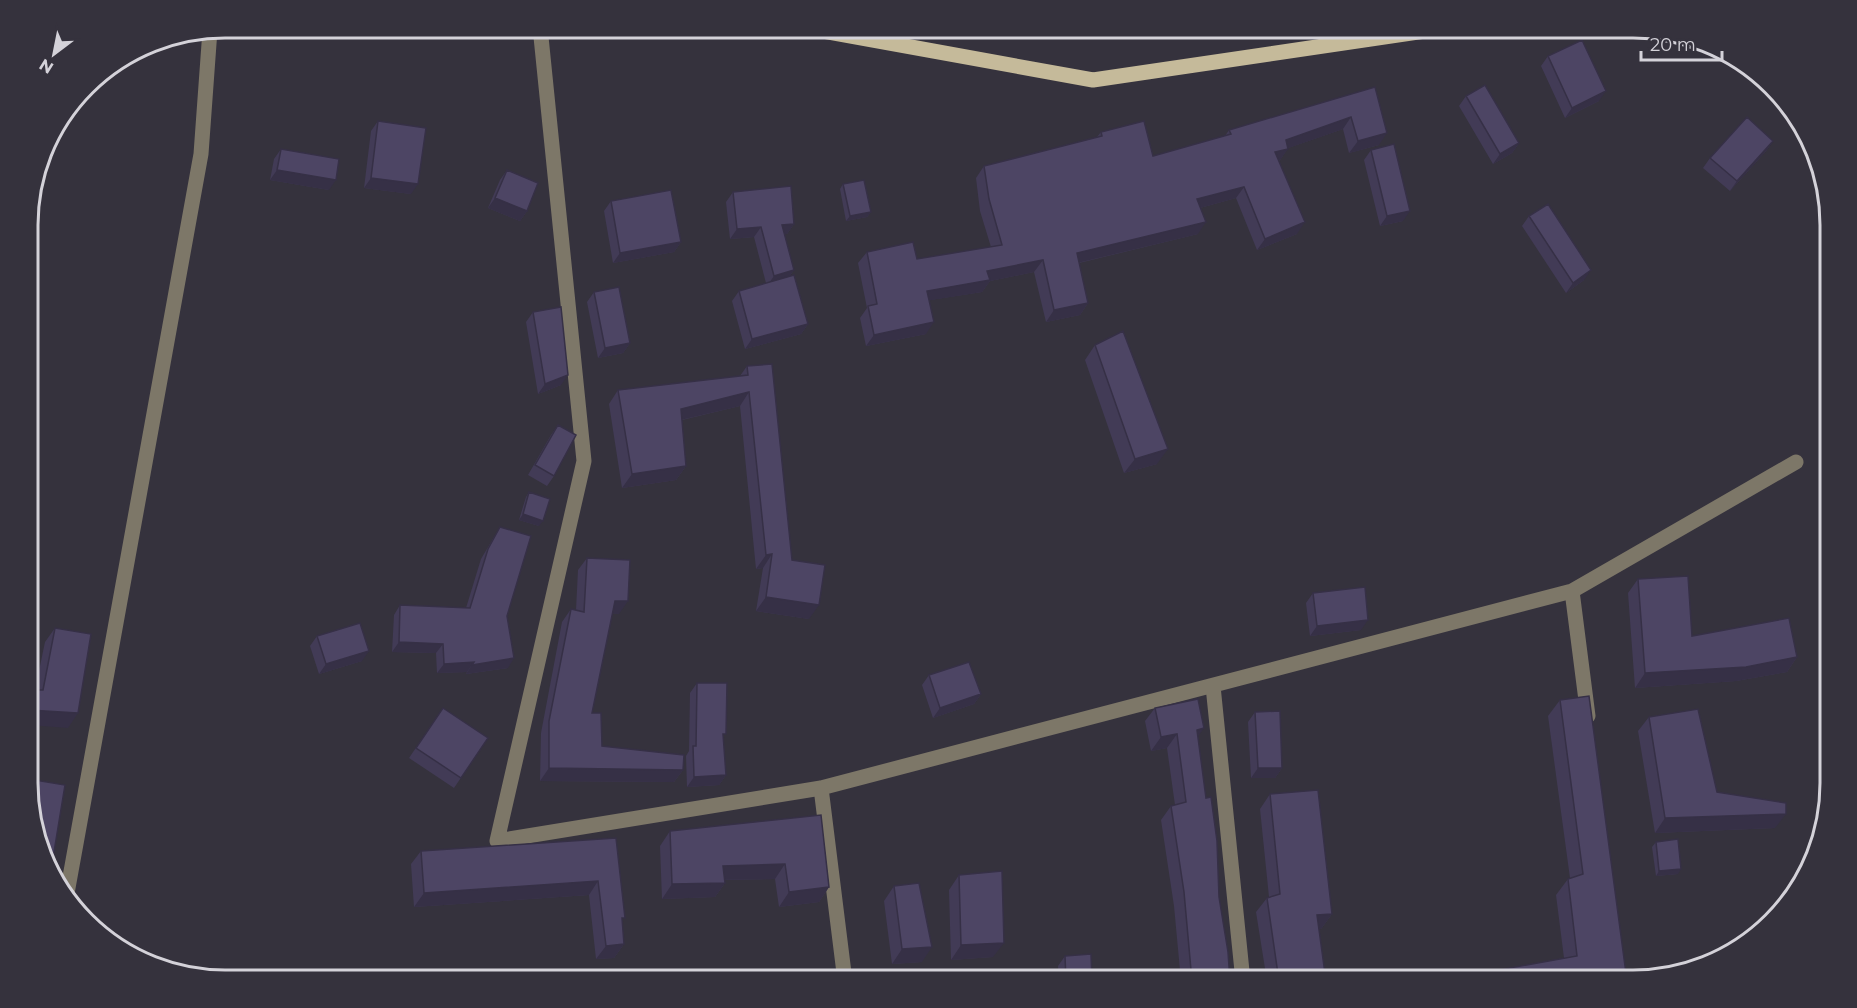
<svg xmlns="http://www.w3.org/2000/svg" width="1857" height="1008" viewBox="0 0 1857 1008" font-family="Montserrat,sans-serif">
<rect width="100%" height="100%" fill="#35323d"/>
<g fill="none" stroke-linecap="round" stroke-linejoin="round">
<path stroke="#7d7768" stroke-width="15" d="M540 27 584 461 497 841 821 788 1572 591 1796 462
M1572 591 1588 716
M1213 686 1243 981
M821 788 845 981
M66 899 201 154 210 30"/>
<path stroke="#c5ba9a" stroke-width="15" d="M801 27 1093 80 1452 27"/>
</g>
<path fill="#423b56" d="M1548 56 1599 101 1565 118 1541 66Z
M1375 87 1379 145 1349 153 1343 129 1288 148 1280 160 1279 161 1297 234 1257 250 1236 198 1200 208 1198 234 1079 263 1088 303 1080 315 1046 322 1034 272 990 281 982 292 930 300 926 334 866 346 860 318 867 308 858 263 867 252 917 259 991 247 980 211 976 178 984 166 1097 137 1101 132 1153 156 1225 136 1229 130Z
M1466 96 1519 143 1512 153 1493 164 1459 106Z
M378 121 411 194 364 188 371 131Z
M1773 141 1766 151 1730 191 1703 168 1710 158Z
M281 149 329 190 270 180 274 159Z
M1371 150 1403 221 1380 226 1364 160Z
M507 170 527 211 520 221 488 208 500 180Z
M843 184 871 212 867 217 846 221 840 189Z
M733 192 794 224 787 234H784L794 270 789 277 808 324 801 334 745 349 732 301 739 291 766 283 754 237 730 239 726 202Z
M611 201 681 242 674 252 613 263 604 211Z
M1529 216 1584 280 1566 293 1522 226Z
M594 292 630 343 623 353 598 358 587 302Z
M533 312 561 385 538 394 526 322Z
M1095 345 1157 464 1124 473 1085 360Z
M747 366 792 560 809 619 756 611 763 568 756 569 740 406 682 420 686 466 676 480 622 488 609 404 618 390 740 376Z
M558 425 554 476 547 486 528 475 551 435Z
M529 492 539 526 519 520 526 497Z
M500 527 507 616 508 668 466 674 467 672 437 673 436 653 392 652 394 615 400 605 466 608 481 559 494 537Z
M587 558 619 614 612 613 592 713 602 746 683 770 674 782 540 781 541 733 562 622 571 609 576 610 578 570Z
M1638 579 1692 636 1797 657 1787 672 1736 681 1635 688 1628 593Z
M1313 593 1361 630 1310 636 1306 603Z
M55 628 68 728 35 690 45 642Z
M317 636 362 661 319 674 310 646Z
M929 675 981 694 974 704 933 718 922 685Z
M697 683 726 775 719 785 687 787 686 756 689 751 690 693Z
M1560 700 1627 981H1496L1504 969 1564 958 1556 895 1568 879 1570 878 1548 716Z
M443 708 488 738 454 788 409 758Z
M1155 708 1198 737 1230 981H1181L1174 906 1161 820 1171 806 1175 805 1167 748 1151 751 1145 721Z
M1255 712 1282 768 1275 778H1251L1248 722Z
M1649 717 1717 792 1775 828 1655 833 1638 731Z
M1270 794 1332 914 1321 929H1319L1326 981H1267L1256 912 1267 898 1269 897 1260 809Z
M821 815 829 887 819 902 779 907 775 879 725 880V883L715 897 662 899 660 846 670 831Z
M616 838 624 944 614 958 596 959 589 895 414 907 411 864 421 851Z
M1656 842 1678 874 1656 876 1652 847Z
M959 875 993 957 951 960 949 890Z
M894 886 922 962 892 964 884 901Z
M1065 956 1092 981H1059L1058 966Z"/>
<path fill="#363046" d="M1606 91 1599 101 1565 118 1572 108Z
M1351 117 1343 129 1277 152 1286 140Z
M1387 133 1379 145 1349 153 1358 141Z
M1773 141 1766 151 1730 191 1737 181Z
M1519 143 1512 153 1493 164 1500 154Z
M1288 149 1280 160 1267 164 1275 152Z
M277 170 336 180 329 190 270 180Z
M371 178 418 184 411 194 364 188Z
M1244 187 1236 198 1189 211 1197 199Z
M495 198 527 211 520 221 488 208Z
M1410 211 1403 221 1380 226 1387 216Z
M871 212 867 217 846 221 850 216Z
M1206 222 1198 234 1069 265 1077 253Z
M1305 222 1297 234 1257 250 1265 239Z
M794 224 787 234 775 235 782 225Z
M761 227 754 237 730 239 737 229Z
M681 242 674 252 613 263 620 253Z
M1043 260 1034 272 990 281 982 292 919 302 927 291 987 271Z
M794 270 787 280 767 286 774 276Z
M1591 270 1584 280 1566 293 1573 283Z
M1088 303 1080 315 1046 322 1054 310Z
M934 322 926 334 866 346 874 335Z
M808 324 801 334 745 349 752 339Z
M630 343 623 353 598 358 605 348Z
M568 375 561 385 538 394 545 384Z
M749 392 740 406 672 422 681 409Z
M1168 449 1157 464 1124 473 1135 459Z
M686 466 676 480 622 488 632 474Z
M523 514 543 521 539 526 519 520Z
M772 554 763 568 756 569 766 555Z
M766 597 819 605 809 619 756 611Z
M615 601H628L619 614 606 613Z
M1368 620 1361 630 1310 636 1317 626Z
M399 642 443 644 436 653 392 652Z
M369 651 362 661 319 674 326 664Z
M1797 657 1787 672 1736 681 1635 688 1645 673Z
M514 658 508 668 466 674 472 665Z
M474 662 467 672 437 673 444 664Z
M981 694 974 704 933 718 940 708Z
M29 710 78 713 68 728 29 725Z
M1204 728 1194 742 1197 730Z
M1177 734 1167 748 1151 751 1161 737Z
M549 768 683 770 674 782 540 781Z
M1258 768H1282L1275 778H1251Z
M726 775 719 785 687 787 694 777Z
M1786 814 1775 828 1655 833 1665 818Z
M785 864 775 879 713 880 723 866Z
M1681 869 1678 874 1656 876 1659 871Z
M598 881 589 895 414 907 424 893Z
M725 883 715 897 662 899 672 884Z
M829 887 819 902 779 907 789 892Z
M1332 914 1321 929 1307 930 1317 915Z
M1004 943 993 957 951 960 961 945Z
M624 944 614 958 596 959 606 946Z
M932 947 922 962 892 964 902 949Z"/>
<path fill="#4d4564" stroke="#363046" stroke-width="1.5" d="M1582 40 1606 91 1572 108 1548 56Z
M1485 85 1519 143 1500 154 1466 96Z
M1375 87 1387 133 1358 141 1351 117 1286 140 1288 149 1275 152 1305 222 1265 239 1244 187 1197 199 1206 222 1077 253 1088 303 1054 310 1043 260 987 271 990 280 927 291 934 322 874 335 868 306 877 304 867 252 913 242 917 259 1002 245 989 199 984 166 1102 136 1101 132 1144 121 1153 156 1231 134 1229 130Z
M1747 117 1773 141 1737 181 1710 158Z
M378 121 426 128 418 184 371 178Z
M1394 144 1410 211 1387 216 1371 150Z
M281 149 339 159 336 180 277 170Z
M507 170 538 183 527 211 495 198Z
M864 180 871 212 850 216 843 184Z
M791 186 794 224 782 225 794 270 774 276 761 227 737 229 733 192Z
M671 190 681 242 620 253 611 201Z
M1548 204 1591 270 1573 283 1529 216Z
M794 275 808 324 752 339 739 291Z
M619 287 630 343 605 348 594 292Z
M561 307 568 375 545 384 533 312Z
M1123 331 1168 449 1135 459 1095 345Z
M772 364 792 560 825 565 819 605 766 597 772 554 766 555 749 392 681 409 686 466 632 474 618 390 748 375 747 366Z
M558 425 576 435 554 476 535 465Z
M529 492 550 499 543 521 523 514Z
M500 527 531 536 507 616 514 658 472 665 474 662 444 664 443 644 399 642 400 605 470 608 488 549Z
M587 558 630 560 628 601H615L592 713H601L602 746 684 755 683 770 549 768V721L571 609 584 612Z
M1688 576 1692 636 1789 618 1797 657 1746 667 1645 673 1638 579Z
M1365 587 1368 620 1317 626 1313 593Z
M360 623 369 651 326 664 317 636Z
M55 628 91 634 78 713 29 710V690H43Z
M969 662 981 694 940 708 929 675Z
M697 683H727L726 734H723L726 775 694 777 693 746H696Z
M1589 696 1627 981H1506L1504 969 1577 956 1568 879 1583 874 1560 700Z
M1198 699 1204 728 1197 730 1206 798 1211 797 1217 841 1219 897 1228 952 1230 981H1192L1184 892 1171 806 1186 802 1177 734 1161 737 1155 708Z
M443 708 488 738 461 778 416 748Z
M1698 709 1717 792 1786 803V814L1665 818 1649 717Z
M1280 711 1282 768H1258L1255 712Z
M29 779 65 785 52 864 49 863 29 809Z
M1318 790 1332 914 1317 915 1326 981H1279L1267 898 1280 894 1270 794Z
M821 815 829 887 789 892 785 864 723 866 725 883 672 884 670 831Z
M616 838 625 918H622L624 944 606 946 598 881 424 893 421 851Z
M1678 839 1681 869 1659 871 1656 842Z
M1002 871 1004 943 961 945 959 875Z
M919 883 932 947 902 949 894 886Z
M1091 954 1092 981H1066L1065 956Z"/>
<path d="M0 0H1857V1008H0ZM225 38H1633A187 187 0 0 1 1820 225V783A187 187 0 0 1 1633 970H225A187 187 0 0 1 38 783V225A187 187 0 0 1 225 38Z" fill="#35323d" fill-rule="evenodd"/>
<path fill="none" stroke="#d4d2d9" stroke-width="3" d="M225 38H1633A187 187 0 0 1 1820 225V783A187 187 0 0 1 1633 970H225A187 187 0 0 1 38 783V225A187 187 0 0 1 225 38Z"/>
<g transform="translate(54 54) rotate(212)" stroke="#35323d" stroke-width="4.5" paint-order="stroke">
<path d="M0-4.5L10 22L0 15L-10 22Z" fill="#d4d2d9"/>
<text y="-9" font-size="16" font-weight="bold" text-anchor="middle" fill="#d4d2d9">N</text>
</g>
<path d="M1641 51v9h81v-9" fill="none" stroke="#d4d2d9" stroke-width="3"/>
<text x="1650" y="51" font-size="18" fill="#d4d2d9" stroke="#35323d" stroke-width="4.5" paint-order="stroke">20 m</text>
</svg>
